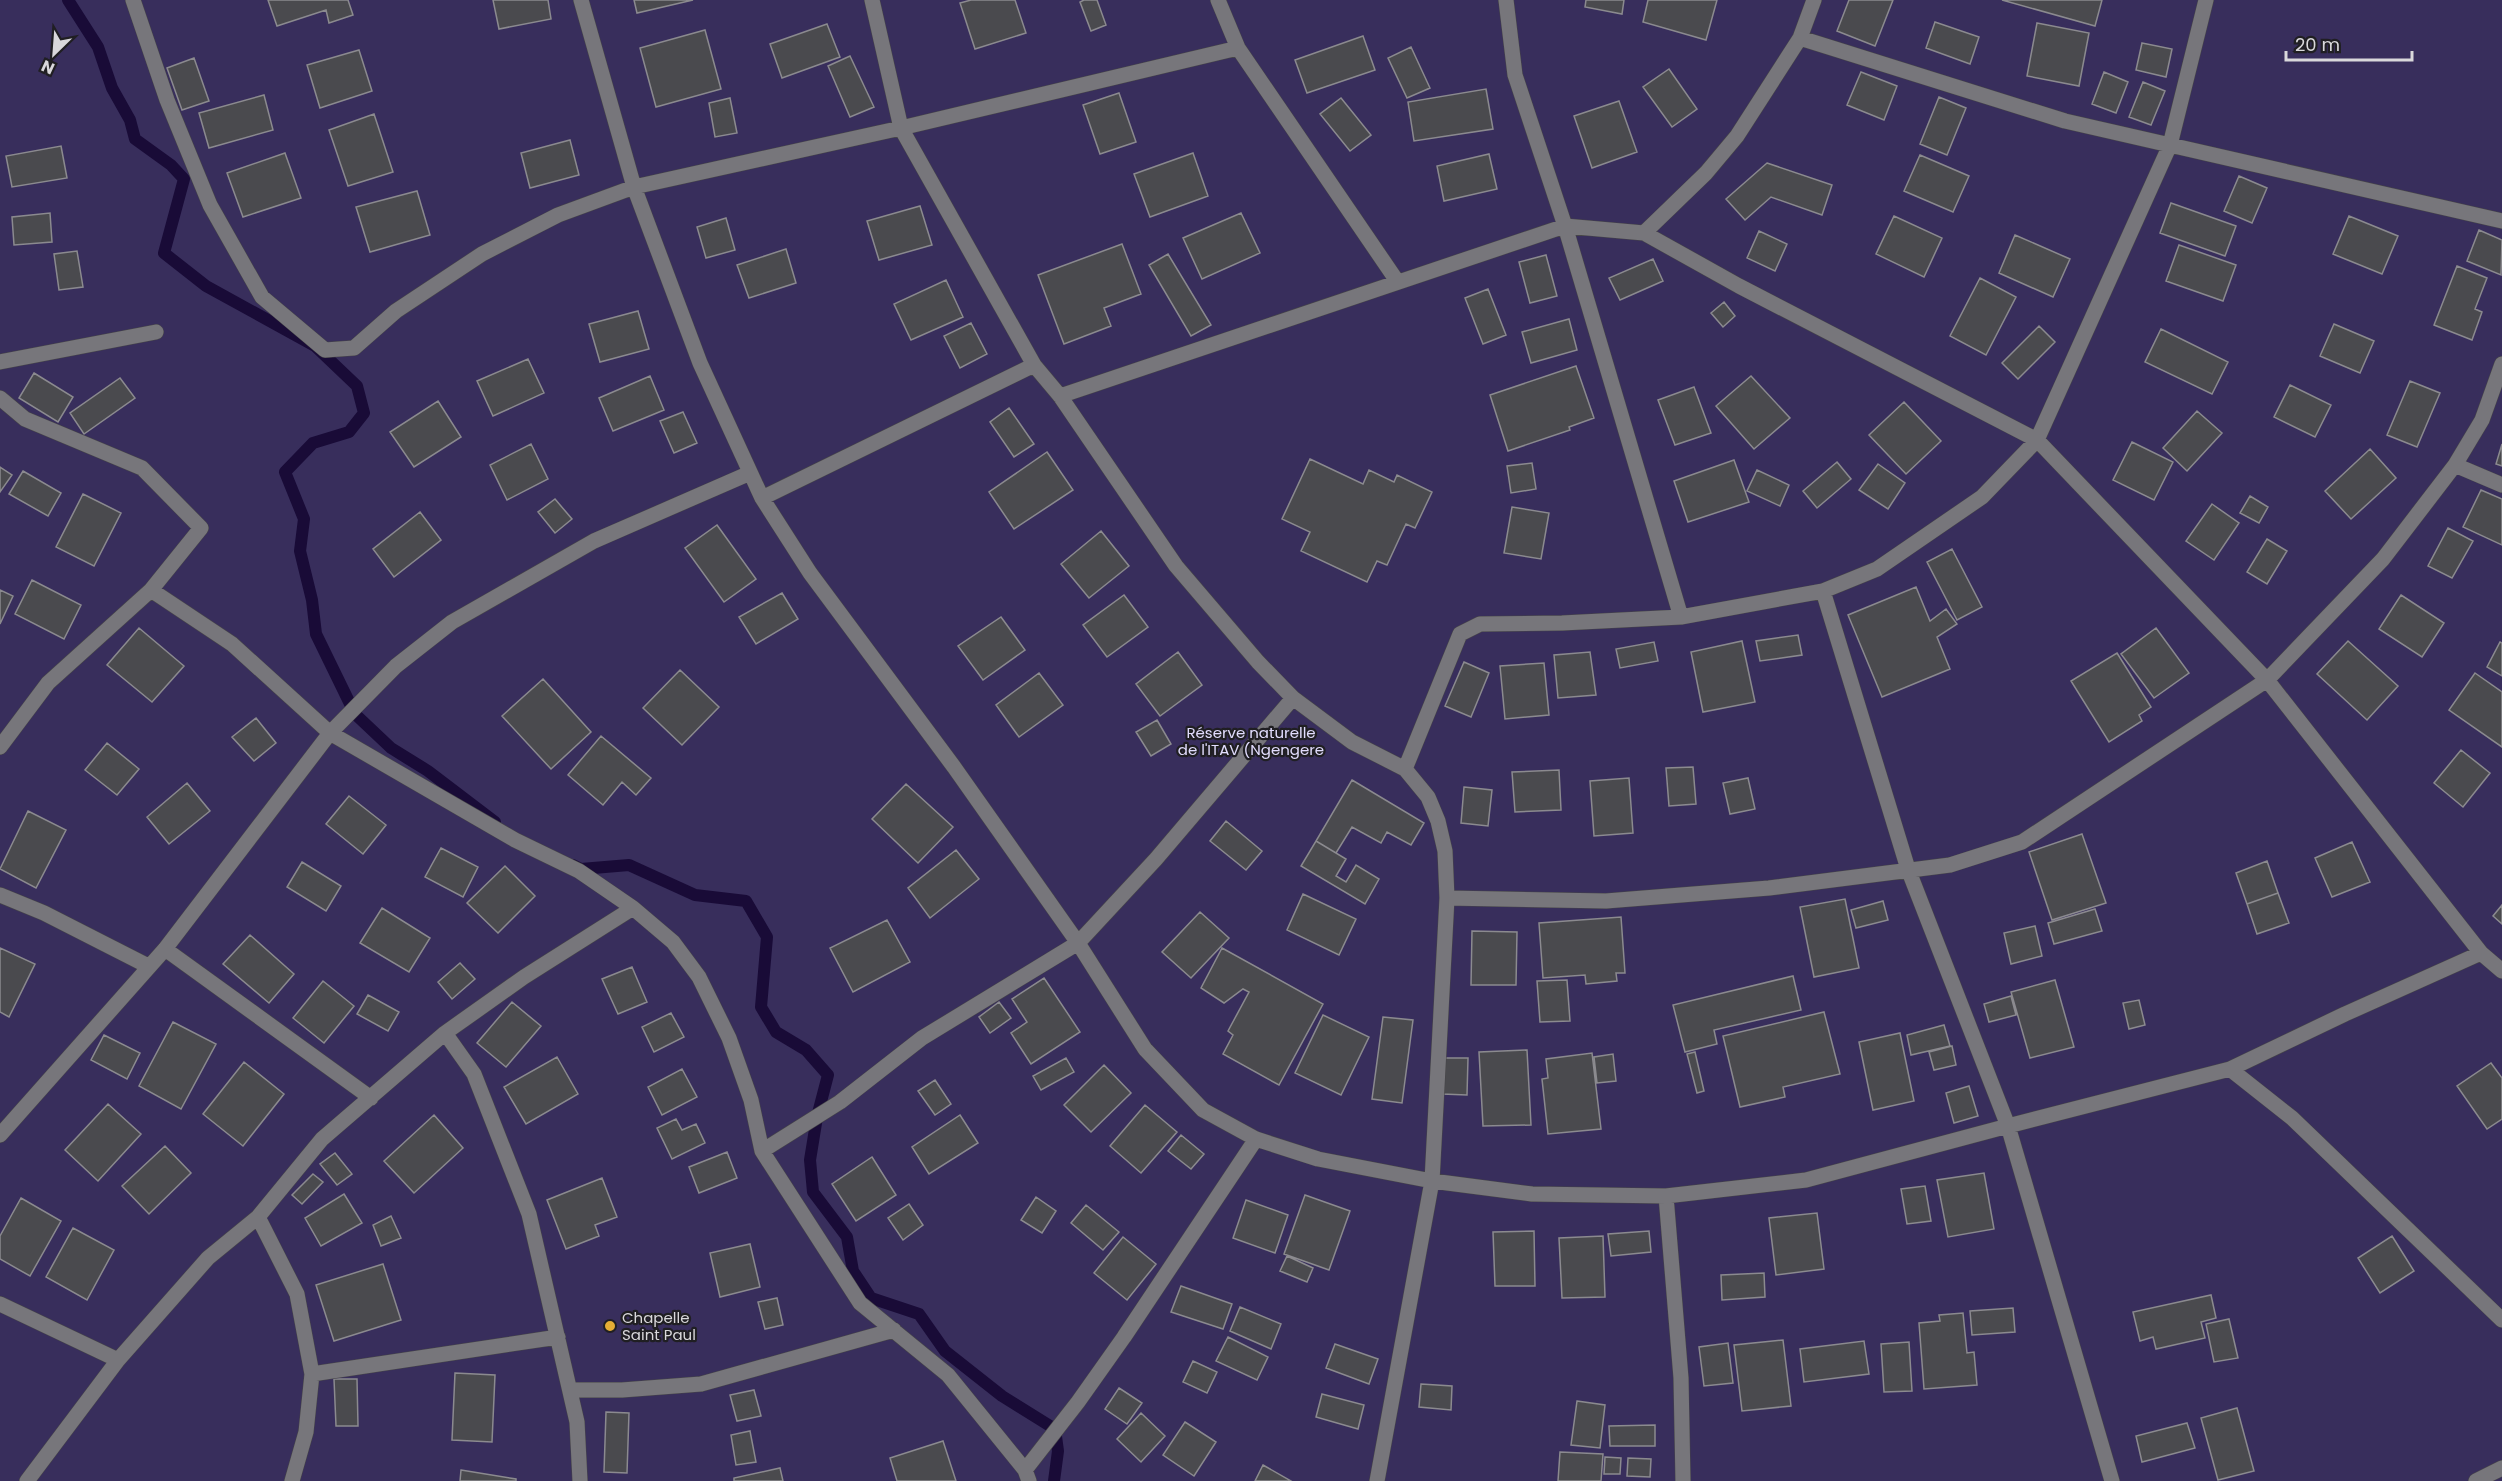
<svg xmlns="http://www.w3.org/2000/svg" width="2502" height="1481" viewBox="0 0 2502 1481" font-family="Poppins,sans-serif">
<rect width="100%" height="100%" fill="#29292c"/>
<path fill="#382e5c" d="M0 0H2502V1481H0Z"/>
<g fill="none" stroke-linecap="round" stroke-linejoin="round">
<path stroke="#190b37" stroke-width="12" d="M68 0 98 47 112 88 130 120 135 139 171 165 184 179 164 253 206 286 315 346 357 386 364 413 349 432 313 443 285 472 304 519 300 551 312 600 316 634 355 714 391 748 428 771 495 822
M573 865 581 869 629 865 695 895 746 901 767 937 761 1007 776 1032 806 1050 828 1075 817 1117 810 1160 813 1192 847 1237 853 1271 871 1298 919 1314 945 1351 1002 1396 1055 1429 1058 1451 1054 1481"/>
</g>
<path fill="#4a4a4e" stroke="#8b8a8f" stroke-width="1.5" d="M268 0H348L353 15 329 23 326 10 277 26Z
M493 0H548L551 19 499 29Z
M634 0H693L637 13Z
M971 0H1015L1026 33 975 49 960 3Z
M1084 0H1097L1106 25 1091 31 1080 2Z
M1586 0H1624L1622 14 1585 7Z
M1648 0H1717L1706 40 1643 22Z
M1849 0H1893L1875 46 1837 31Z
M2002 0H2102L2095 26Z
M1935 22 1979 37 1970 64 1926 48Z
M2037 23 2089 33 2079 86 2027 76Z
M827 24 840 57 782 78 770 44Z
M705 30 721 89 656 107 640 48Z
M1363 36 1375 70 1307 93 1295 60Z
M2142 43 2172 49 2166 77 2136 70Z
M1411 47 1430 88 1407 98 1388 58Z
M359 50 372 91 320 108 307 65Z
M850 56 874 107 850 117 828 66Z
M194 58 209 101 182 110 167 68Z
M1669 69 1697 109 1672 127 1643 87Z
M1861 72 1897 86 1884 120 1847 105Z
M2104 72 2128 82 2116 113 2092 104Z
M2143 82 2165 91 2151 125 2129 117Z
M1486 89 1493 129 1414 141 1408 102Z
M1119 93 1136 142 1100 154 1083 105Z
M264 95 273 130 209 148 199 113Z
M1939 97 1966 108 1947 155 1920 144Z
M730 98 737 133 715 137 709 103Z
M1341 98 1371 135 1350 151 1320 114Z
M1619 101 1637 152 1592 168 1574 116Z
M374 114 393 172 348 186 329 130Z
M570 140 579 175 530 188 521 153Z
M61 146 67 178 12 187 6 156Z
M285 153 301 198 243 217 227 173Z
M1193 153 1208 196 1150 217 1134 174Z
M1489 154 1497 189 1444 201 1437 166Z
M1920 155 1969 176 1953 212 1904 191Z
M1767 163 1832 185 1822 215 1771 197 1745 220 1726 199Z
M2239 176 2267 188 2252 223 2224 211Z
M417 191 430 235 370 252 356 207Z
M2171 203 2236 226 2225 256 2160 233Z
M920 206 932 245 879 260 867 221Z
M50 213 52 242 14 245 12 217Z
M1241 213 1260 253 1202 279 1183 238Z
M1894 216 1942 238 1924 277 1876 254Z
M2349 216 2398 236 2382 274 2333 254Z
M726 218 735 250 706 258 697 227Z
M2479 230 2502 240 2501 275 2467 261Z
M1759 231 1787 244 1775 271 1747 258Z
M2015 235 2070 259 2053 297 1999 273Z
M1122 244 1141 294 1104 308 1111 326 1064 344 1038 275Z
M2179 245 2236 265 2223 301 2166 281Z
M786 249 796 283 749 298 737 265Z
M77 251 83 287 59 290 54 254Z
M1168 254 1211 325 1191 336 1149 265Z
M1546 255 1557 296 1530 303 1519 262Z
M1653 259 1663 281 1620 300 1609 278Z
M2457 266 2487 278 2475 309 2482 312 2472 340 2434 325Z
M1980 278 2016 297 1986 355 1950 336Z
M946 280 963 317 911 340 894 304Z
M1488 289 1506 335 1483 344 1465 298Z
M1724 302 1735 316 1723 327 1711 313Z
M638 311 649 349 600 362 589 324Z
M1569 319 1577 350 1531 363 1522 332Z
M971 323 987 354 960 368 944 336Z
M2334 324 2374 341 2360 373 2320 356Z
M2039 326 2055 342 2018 379 2002 363Z
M2161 329 2228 362 2212 394 2145 362Z
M528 359 544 393 493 416 477 381Z
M1576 366 1594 418 1569 427 1570 430 1508 451 1490 395Z
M34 373 73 397 58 422 19 398Z
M650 376 664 410 613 431 599 398Z
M1751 376 1790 418 1754 449 1716 406Z
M120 378 135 398 84 434 70 413Z
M2410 381 2440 393 2417 447 2387 435Z
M2290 385 2331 405 2315 437 2274 417Z
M1694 387 1711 433 1675 445 1658 400Z
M438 401 461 437 414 467 390 432Z
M1904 402 1941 441 1906 474 1869 435Z
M1009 408 1034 444 1014 457 990 422Z
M2197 411 2222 433 2187 471 2163 448Z
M683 412 697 443 674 453 660 421Z
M2132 442 2173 462 2154 500 2113 480Z
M531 444 548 479 507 500 490 465Z
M2502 444V466L2496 464Z
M2370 449 2396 478 2351 519 2325 491Z
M1047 452 1073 490 1014 529 989 492Z
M1310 459 1363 484 1369 470 1394 482 1397 475 1432 492 1415 528 1406 524 1387 565 1377 561 1367 582 1301 551 1310 532 1282 519Z
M1734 460 1749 502 1688 522 1674 481Z
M1837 462 1851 479 1817 508 1803 491Z
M1532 463 1536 489 1511 493 1507 466Z
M1878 464 1905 483 1888 509 1859 490Z
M0 467 12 475 0 492Z
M1757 470 1789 485 1780 506 1747 491Z
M23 471 61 493 48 516 9 494Z
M2481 490 2502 499V545L2463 527Z
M83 494 121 513 94 566 56 547Z
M2250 496 2268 507 2259 523 2240 513Z
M555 499 572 519 555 533 538 512Z
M2212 504 2239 523 2214 560 2186 541Z
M1512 507 1549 513 1541 559 1504 553Z
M420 512 441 540 394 577 373 549Z
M717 525 756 579 724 602 685 548Z
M2448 528 2473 541 2452 578 2428 566Z
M1101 531 1129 566 1089 598 1061 564Z
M2267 539 2287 551 2267 584 2247 572Z
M1952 549 1982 607 1957 620 1927 562Z
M32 580 81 605 64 639 15 614Z
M1916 587 1930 621 1946 609 1957 624 1937 637 1950 669 1882 697 1848 615Z
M0 590 13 596 0 624Z
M782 593 798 619 756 644 739 617Z
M1124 595 1148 627 1107 657 1083 625Z
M2401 595 2444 623 2422 657 2379 629Z
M1001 617 1025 650 983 680 958 646Z
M139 628 184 666 152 702 107 665Z
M2156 628 2189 673 2154 698 2121 654Z
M1798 635 1802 655 1760 661 1756 641Z
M1742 641 1755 702 1703 712 1691 652Z
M2348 641 2398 686 2367 720 2317 674Z
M1654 642 1658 661 1620 668 1616 649Z
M2500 642 2502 643V676L2487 667Z
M1178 652 1202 685 1160 716 1136 684Z
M1590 652 1596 695 1558 698 1554 655Z
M2117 653 2151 707 2139 715 2142 721 2109 742 2071 681Z
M1464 662 1489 673 1471 717 1445 706Z
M1544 663 1549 715 1505 719 1500 666Z
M680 670 719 707 682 745 643 708Z
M1039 673 1063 705 1019 737 996 705Z
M2475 673 2502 692V747L2449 710Z
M543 679 591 732 551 769 502 716Z
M256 718 276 743 254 761 232 737Z
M1157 720 1171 744 1151 756 1136 732Z
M601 736 651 778 636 795 622 782 603 805 568 775Z
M107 743 139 769 117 795 85 770Z
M2461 750 2490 773 2463 807 2434 783Z
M1693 767 1696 804 1669 806 1666 768Z
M1559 770 1561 810 1515 812 1512 772Z
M1629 778 1633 833 1594 836 1590 781Z
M1748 778 1755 809 1730 814 1723 783Z
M1352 780 1424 823 1411 845 1387 832 1381 843 1352 827 1336 853 1316 841Z
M187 783 210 811 169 844 147 817Z
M906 784 953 827 918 863 872 819Z
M1464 787 1492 790 1488 826 1461 823Z
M349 796 386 825 363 854 326 824Z
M28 811 66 830 36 888 0 869Z
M1226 821 1262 851 1246 870 1210 841Z
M2082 834 2106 903 2052 920 2029 852Z
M1316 841 1346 859 1336 876 1346 882 1356 865 1379 879 1365 904 1301 866Z
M2352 842 2370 882 2332 897 2315 858Z
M441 848 478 867 463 897 425 877Z
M956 850 979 879 930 918 908 888Z
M2267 861 2278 893 2247 904 2236 873Z
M302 862 341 886 326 911 287 887Z
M505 866 535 896 498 933 467 903Z
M2278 893 2289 923 2257 934 2247 904Z
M1303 894 1356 919 1339 955 1287 930Z
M1845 899 1859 968 1814 977 1800 907Z
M1883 901 1888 920 1856 928 1851 910Z
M2502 905V924L2493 916Z
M382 908 430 938 409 972 360 943Z
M2095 909 2102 931 2054 944 2048 923Z
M1200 912 1229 938 1191 978 1162 952Z
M1621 917 1625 973H1616L1617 981 1586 984 1585 975 1543 978 1539 923Z
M887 920 910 962 853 992 830 948Z
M2035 926 2042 956 2011 964 2004 933Z
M1472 931 1517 932 1516 985H1471Z
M250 935 294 974 269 1003 223 964Z
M0 948 35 964 9 1017 0 1012Z
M1222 948 1323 1004 1279 1085 1223 1054 1233 1035 1228 1031 1249 992 1243 989 1224 1003 1201 988Z
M460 963 475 979 452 999 438 982Z
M632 967 647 1002 618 1014 602 979Z
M1793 976 1801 1010 1714 1030 1717 1044 1685 1052 1673 1005Z
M1044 978 1080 1032 1031 1064 1011 1033 1027 1022 1012 999Z
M1567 980 1570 1021 1540 1022 1537 981Z
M2055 980 2074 1047 2030 1058 2011 992Z
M323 981 354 1006 324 1043 293 1018Z
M368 995 399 1012 388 1031 357 1014Z
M2011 996 2016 1015 1989 1022 1984 1004Z
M2139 1000 2145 1025 2129 1029 2123 1003Z
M512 1002 541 1026 506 1067 477 1043Z
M999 1002 1011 1018 990 1033 979 1017Z
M1824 1012 1840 1074 1783 1087 1785 1097 1740 1107 1723 1036Z
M671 1013 684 1037 654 1052 642 1027Z
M1323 1015 1369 1037 1341 1095 1295 1073Z
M1383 1017 1413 1020 1402 1103 1372 1099Z
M173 1022 216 1044 181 1109 139 1086Z
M1944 1025 1950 1046 1911 1055 1907 1035Z
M1900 1033 1914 1101 1873 1110 1859 1042Z
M104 1035 140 1053 127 1079 91 1060Z
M1952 1046 1956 1065 1934 1070 1929 1052Z
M1527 1050 1531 1125 1483 1126 1479 1052Z
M1695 1052 1704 1091 1697 1093 1687 1054Z
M1592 1053 1601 1129 1548 1134 1542 1079 1548 1078 1546 1059Z
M1613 1054 1616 1081 1597 1083 1594 1057Z
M557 1057 578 1094 526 1124 504 1087Z
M1066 1058 1074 1072 1041 1090 1033 1076Z
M1443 1058H1468L1467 1095 1442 1094Z
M244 1062 284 1094 243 1146 203 1114Z
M2491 1063 2502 1078V1119L2487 1129 2457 1086Z
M1104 1065 1131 1093 1091 1132 1064 1105Z
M682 1069 697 1097 662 1115 648 1087Z
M935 1080 951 1104 935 1115 918 1091Z
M1969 1086 1978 1116 1954 1123 1946 1093Z
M108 1104 141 1134 98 1181 65 1150Z
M1145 1105 1177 1132 1141 1173 1110 1146Z
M434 1115 463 1148 414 1193 384 1161Z
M960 1115 978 1143 929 1174 912 1147Z
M676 1119 682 1130 696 1124 705 1143 672 1159 657 1128Z
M1181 1135 1204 1154 1191 1169 1168 1151Z
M165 1146 191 1173 149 1214 122 1186Z
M727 1152 737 1178 699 1193 689 1167Z
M335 1153 352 1174 337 1185 320 1164Z
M872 1157 896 1195 856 1221 832 1184Z
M1984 1173 1994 1229 1948 1237 1937 1180Z
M313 1174 323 1182 302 1204 292 1195Z
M602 1178 617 1217 595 1225 599 1236 566 1249 547 1200Z
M1925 1186 1931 1221 1907 1224 1901 1189Z
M344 1194 362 1223 321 1246 305 1218Z
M1305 1195 1350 1211 1329 1270 1284 1254Z
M1036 1197 1056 1211 1042 1233 1021 1220Z
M21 1198 61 1221 30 1276 0 1259V1236Z
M1246 1200 1288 1215 1275 1253 1233 1238Z
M909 1204 923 1225 903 1240 888 1218Z
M1086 1205 1119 1232 1103 1250 1071 1223Z
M1817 1213 1824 1269 1776 1275 1769 1218Z
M391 1216 401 1238 381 1246 373 1225Z
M73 1228 114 1250 87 1300 46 1277Z
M1534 1231 1535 1286H1495L1493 1232Z
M1649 1231 1651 1252 1611 1256 1608 1234Z
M1603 1236 1605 1297 1562 1298 1559 1238Z
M2392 1236 2414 1271 2380 1293 2358 1258Z
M1123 1237 1156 1264 1127 1300 1094 1273Z
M750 1244 760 1287 720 1297 710 1253Z
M1287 1256 1313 1268 1307 1282 1280 1271Z
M383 1264 401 1320 334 1341 316 1285Z
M1764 1273 1765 1297 1722 1300 1721 1275Z
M1181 1286 1232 1304 1223 1329 1171 1312Z
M2211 1295 2216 1318 2201 1322 2205 1338 2156 1349 2153 1337 2140 1341 2133 1312Z
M777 1298 783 1325 765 1329 758 1302Z
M1240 1307 1281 1324 1271 1349 1230 1331Z
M2013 1308 2015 1332 1972 1335 1970 1311Z
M1963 1313 1967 1353 1974 1352 1977 1385 1924 1389 1919 1323 1940 1321 1939 1315Z
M2229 1319 2238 1358 2214 1362 2206 1324Z
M1228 1337 1268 1357 1257 1380 1216 1361Z
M1783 1340 1791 1406 1742 1411 1734 1345Z
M1864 1341 1869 1374 1804 1382 1800 1349Z
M1909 1342 1912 1391 1884 1392 1881 1344Z
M1728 1343 1733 1383 1704 1386 1699 1347Z
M1335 1344 1378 1359 1369 1384 1326 1368Z
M1193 1361 1217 1372 1207 1393 1183 1382Z
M455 1373 495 1375 492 1442 452 1440Z
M334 1379H357L358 1426H336Z
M1421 1384 1452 1386 1451 1410 1419 1407Z
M1119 1388 1142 1403 1127 1424 1105 1409Z
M754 1390 761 1416 737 1421 730 1395Z
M1322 1394 1364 1405 1358 1429 1316 1417Z
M1577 1401 1605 1405 1600 1448 1571 1445Z
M2237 1408 2254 1471 2218 1480 2201 1418Z
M606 1412 629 1413 627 1473 604 1472Z
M1141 1413 1165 1436 1141 1462 1117 1439Z
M1185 1422 1216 1442 1194 1476 1163 1455Z
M2187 1423 2195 1448 2142 1462 2136 1436Z
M1655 1425V1446H1610L1609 1426Z
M750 1431 756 1462 736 1465 731 1435Z
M943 1441 956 1481H897L890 1458Z
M1560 1452 1603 1454 1601 1481H1558Z
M1605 1457 1621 1458 1620 1474H1604Z
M1628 1458 1651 1459 1650 1477 1627 1476Z
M1263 1465 1291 1481H1255Z
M780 1468 783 1481H734V1478Z
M461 1470 516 1479V1481H460Z"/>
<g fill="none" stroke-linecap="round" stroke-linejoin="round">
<g stroke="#464548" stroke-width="16">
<path id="minor" d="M133 0 167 100 210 205 262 297 325 350 354 348 396 311 482 254 558 215 634 187 901 128 1238 48
M581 0 634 187 700 363 762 498 810 573 954 767 1078 943 1145 1049 1203 1110 1256 1139 1318 1159 1432 1181 1532 1194 1666 1196 1806 1180 2008 1126 2230 1069 2345 1014 2481 953
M872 0 901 128 1034 365 1060 396 1176 566 1258 662 1293 698 1352 742 1405 769 1428 797 1438 821 1445 851 1447 898 1432 1181 1377 1481
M1218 0 1238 48 1397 281
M1506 0 1515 75 1565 226 1681 617
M1800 38 2065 121 2502 221
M1644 233 1706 173 1737 136 1800 38 1814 0
M0 362 156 332
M1060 396 1565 226 1644 233 1739 286 2037 440 2267 680 2481 953 2502 971
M0 398 25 419 142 468 201 528 151 590 232 644 330 733 515 840 579 871 633 908 673 942 699 977 729 1038 751 1100 762 1151 860 1303 948 1375 1025 1470 1029 1481
M2455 465 2502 485
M762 498 1034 365
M1823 591 1908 869 2008 1126 2112 1481
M0 747 48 683 151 590
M1405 769 1460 634 1480 624 1562 623 1681 617 1823 591 1877 569 1982 497 2037 440 2170 145 2206 0
M0 895 44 913 148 966
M1447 898 1606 901 1769 888 1950 865 2022 842 2267 680 2383 559 2455 465 2482 420 2502 364
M165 949 371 1098
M445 1033 474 1074 529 1214 577 1422 580 1481
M2230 1069 2292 1118 2502 1320
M0 1135 165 949 330 733 396 666 452 622 594 541 750 473
M762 1151 840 1102 922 1038 1078 943 1156 859 1293 698
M1666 1196 1681 1378 1683 1481
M258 1217 297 1294 312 1374 306 1432 292 1481
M0 1304 118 1360
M312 1374 558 1337
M571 1390H622L701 1384 894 1330
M1025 1470 1078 1402 1124 1337 1256 1139
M27 1481 118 1360 208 1258 258 1217 322 1139 445 1033 524 977 633 908
M2476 1481 2502 1468"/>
</g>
<use href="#minor" stroke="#77767b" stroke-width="15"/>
</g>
<circle fill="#e5ad35" stroke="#201f23" stroke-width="2" cx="610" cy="1326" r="6"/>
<g text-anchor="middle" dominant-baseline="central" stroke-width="4.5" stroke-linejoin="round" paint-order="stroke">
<g font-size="15" fill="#e1dcfd" stroke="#201f23">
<text x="1251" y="732">Réserve naturelle<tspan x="1251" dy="17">de l'ITAV (Ngengere</tspan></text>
</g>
<g font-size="15" fill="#d9d8db" stroke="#201f23" text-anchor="start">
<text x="622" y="1317">Chapelle<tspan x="622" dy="17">Saint Paul</tspan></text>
</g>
</g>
<g transform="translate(54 54) rotate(205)" stroke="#201f23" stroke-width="4.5" paint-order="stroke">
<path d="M0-4.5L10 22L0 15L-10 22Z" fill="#d9d8db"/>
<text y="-9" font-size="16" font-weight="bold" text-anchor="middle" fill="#d9d8db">N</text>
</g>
<path d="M2286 51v9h126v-9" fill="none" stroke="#d9d8db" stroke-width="3"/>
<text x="2295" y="51" font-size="18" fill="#d9d8db" stroke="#201f23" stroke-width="4.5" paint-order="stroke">20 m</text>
</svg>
